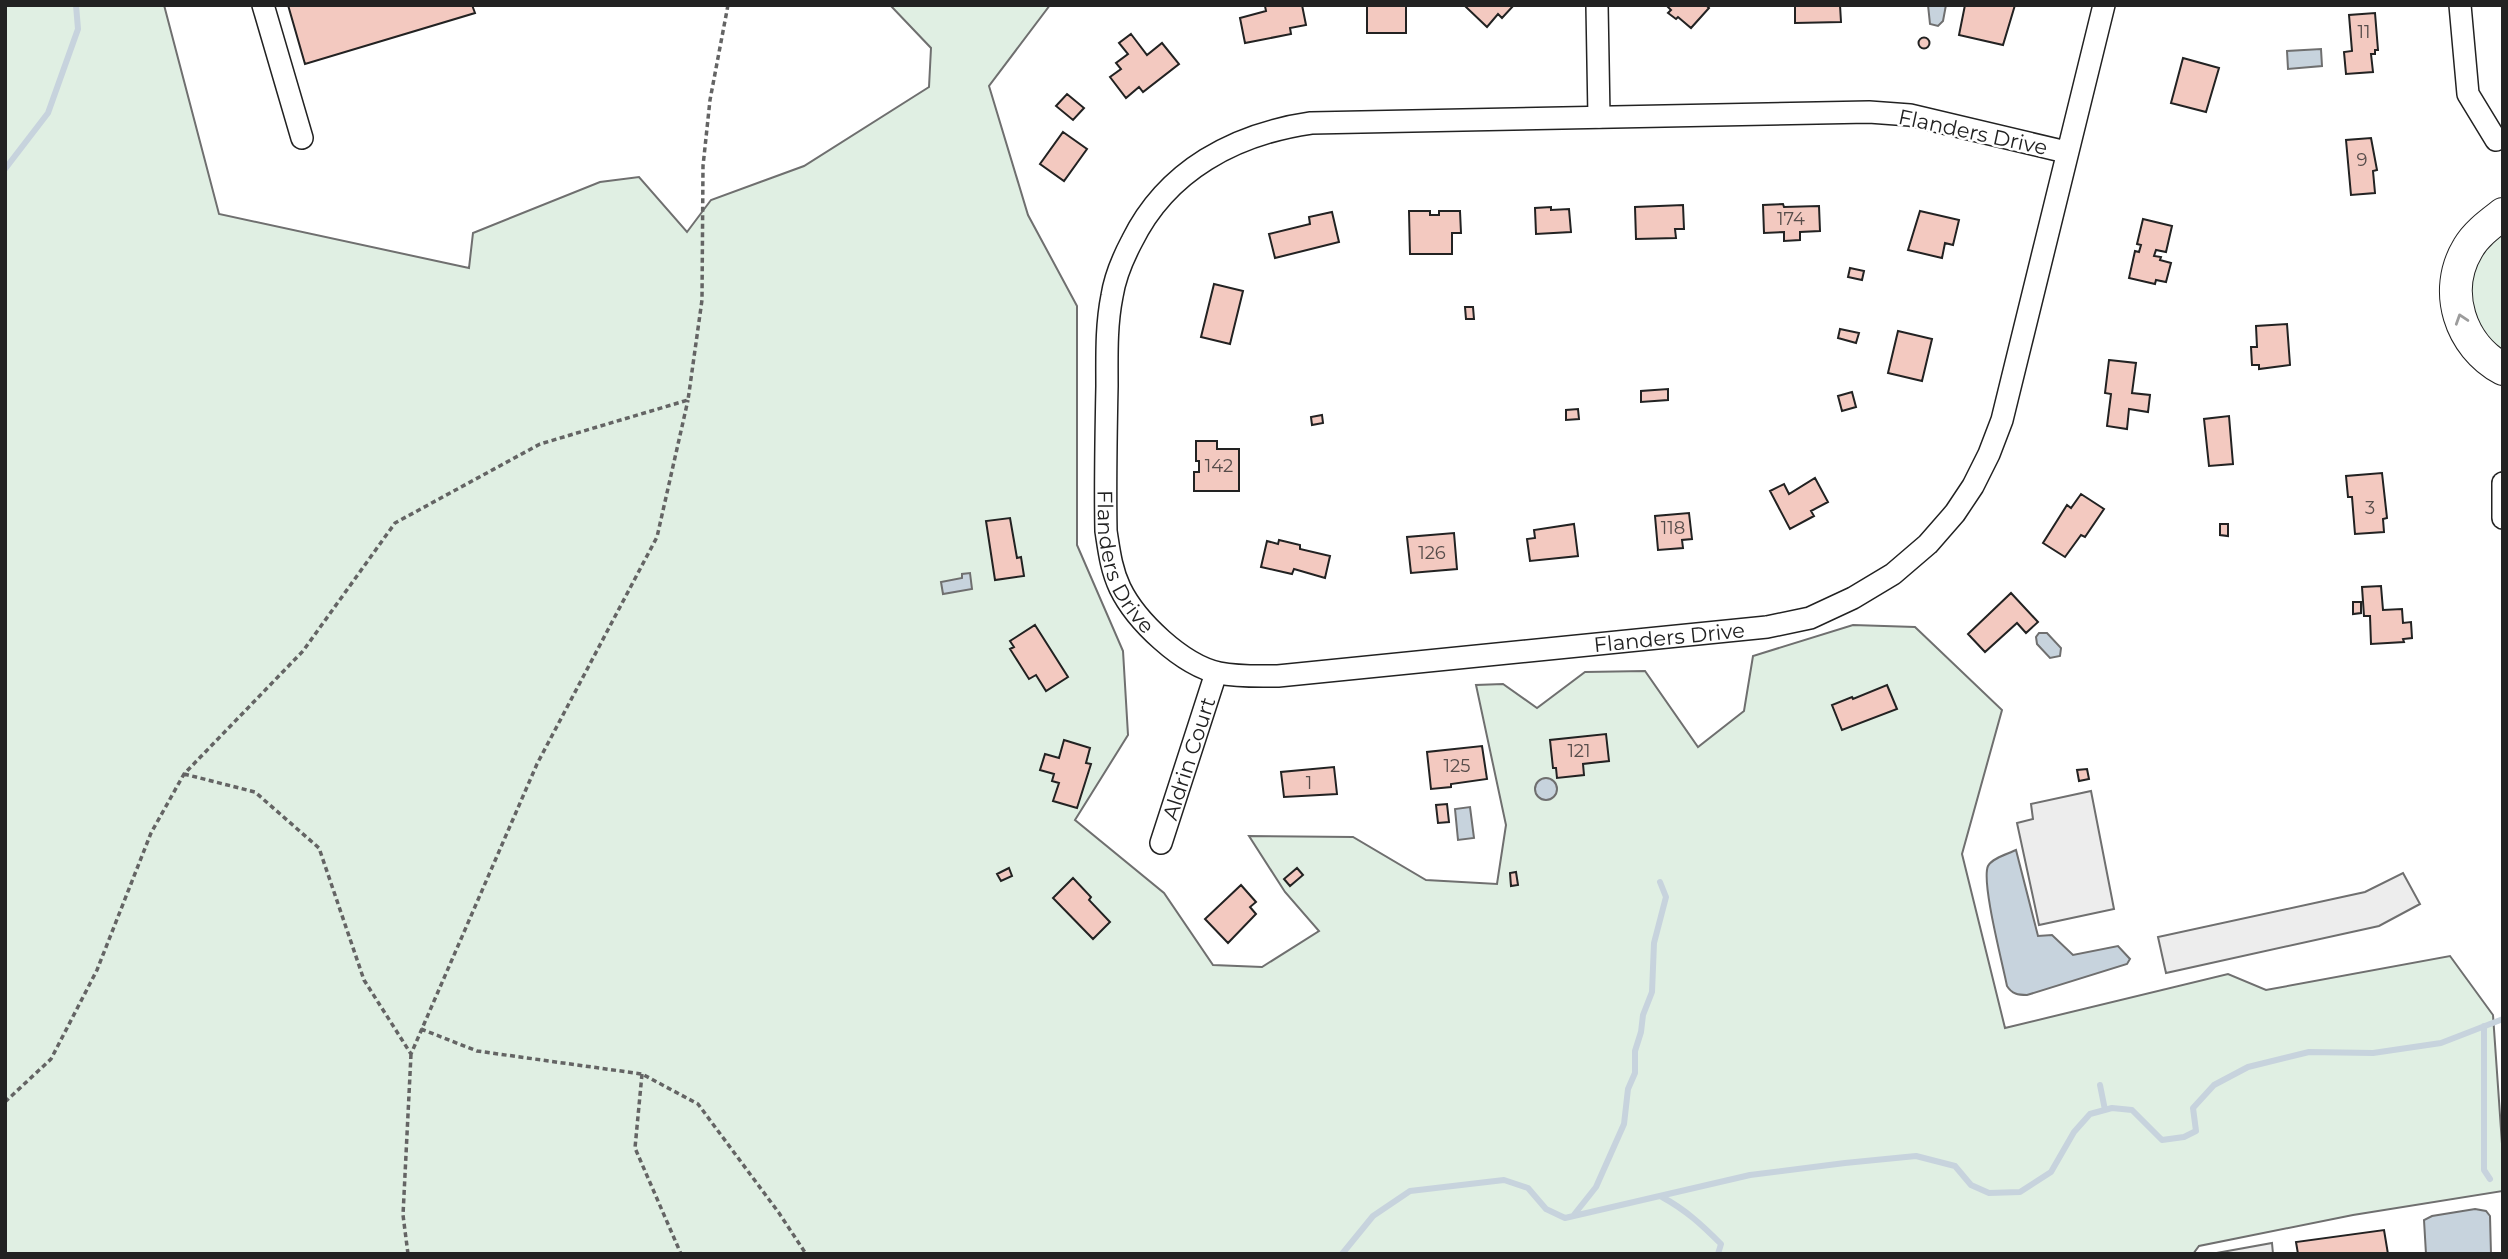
<svg xmlns="http://www.w3.org/2000/svg" width="2508" height="1259" viewBox="0 0 2508 1259" font-family="Montserrat,sans-serif">
<rect width="100%" height="100%" fill="#fff"/>
<path fill="#e0efe3" stroke="#6f6f6f" stroke-width="2" d="M5 5H164L219 214 469 268 473 233 600 182 639 177 687 232 711 200 804 166 929 87 931 48 890 5H1050L989 86 1028 215 1077 306V545L1123 651 1128 735 1075 820 1164 893 1213 965 1262 967 1319 931 1285 892 1249 836 1353 837 1426 880 1497 884 1506 825 1476 685 1503 684 1537 708 1585 672 1645 671 1698 747 1744 711 1753 656 1853 625 1915 627 2002 710 1962 854 2005 1028 2228 974 2266 990 2450 956 2493 1015 2503 1158V1191L2353 1215 2199 1246 2193 1254H5Z
M2503 227V361L2475 332 2469 271Z"/>
<path fill="#ededed" stroke="#6f6f6f" stroke-width="2" d="M2091 791 2114 909 2039 925 2017 823 2033 819 2031 804Z
M2403 873 2420 904 2379 926 2166 973 2158 937 2365 892Z
M2272 1243 2273 1254H2211Z"/>
<path fill="#c7d3dd" stroke="#6f6f6f" stroke-width="2" d="M1928 5H1946L1943 21 1938 26 1930 24Z
M2321 49 2322 66 2288 69 2287 51Z
M970 573 972 589 943 594 941 582 962 578V574Z
M2039 633H2047L2061 648 2060 656 2050 658 2037 644 2036 637Z
M1535 789a11 11 0 1 1 22 0a11 11 0 1 1-22 0Z
M1470 807 1474 838 1458 840 1455 809Z
M2016 850 2038 936 2052 935 2073 955 2118 946 2130 959 2127 964 2027 995C2018 995 2012 994 2007 986 2003 965 1981 882 1988 866 1992 858 2008 854 2016 850Z
M2475 1209 2486 1211 2490 1216 2491 1254H2426L2424 1220 2432 1216Z"/>
<g fill="none" stroke-linecap="round" stroke-linejoin="round">
<path stroke="#c7d3dd" stroke-width="6" d="M5 169 48 113 78 29 76 5
M2484 1026V1170L2490 1179
M2100 1085 2105 1110
M1662 1197C1686 1210 1702 1225 1721 1244L1718 1254
M1573 1216 1596 1187 1624 1124 1628 1089 1635 1073V1051L1641 1032 1643 1015 1652 992 1654 943 1666 897 1660 882
M1342 1254 1373 1216 1410 1191 1504 1180 1528 1188 1546 1209 1565 1218 1750 1175 1845 1163 1916 1156 1955 1166 1971 1185 1989 1193 2020 1192 2051 1172 2074 1132 2090 1114 2112 1108 2132 1110 2162 1140 2184 1137 2196 1131 2193 1108 2214 1085 2248 1067 2309 1052 2373 1053 2441 1043 2503 1019"/>
</g>
<path fill="#f3c9c0" stroke="#222" stroke-width="2" d="M288 5H472L475 13 305 64Z
M1302 5 1306 25 1290 28 1291 34 1245 43 1240 18 1266 11 1265 6 1267 5Z
M1367 5H1406V33H1367Z
M1468 5H1514L1502 18 1498 14 1487 27 1466 7Z
M1666 5H1706L1709 8 1691 28 1678 17 1676 19 1668 13 1671 10Z
M1795 5H1840L1841 22 1795 23Z
M1965 5H2015L2003 45 1959 35Z
M2375 13 2378 50H2375V54H2371L2373 72 2346 74 2344 52 2352 51 2349 15Z
M1131 34 1147 55 1162 43 1179 64 1143 92 1139 87 1126 98 1110 77 1121 69 1116 63 1128 54 1119 43Z
M1918.5 43a5.5 5.5 0 1 1 11 0a5.5 5.5 0 1 1-11 0Z
M2183 58 2219 68 2206 112 2171 103Z
M1067 94 1084 108 1073 120 1056 106Z
M1063 132 1087 149 1064 181 1040 164Z
M2371 138 2377 170 2373 171 2375 193 2351 195 2346 140Z
M1783 204 1784 207 1819 206 1820 231 1800 232V240L1784 241V232L1764 233 1763 205Z
M1683 205 1684 229H1675L1676 238 1636 239 1635 207Z
M1551 207V210L1569 209 1571 232 1536 234 1535 208Z
M1409 211H1430V215H1439V211H1460L1461 233H1452V254H1410Z
M1920 211 1959 220 1953 245 1945 243 1942 258 1908 250Z
M1332 212 1339 242 1275 258 1269 234 1310 224 1309 217Z
M2143 219 2172 226 2166 252 2156 250 2154 256 2161 257 2160 260 2171 263 2166 282 2156 280 2155 284 2129 278 2135 251 2139 252 2141 245 2137 244Z
M1850 268 1864 271 1862 280 1848 277Z
M1214 284 1243 291 1230 344 1201 337Z
M1465 307H1473L1474 319H1466Z
M2287 324 2290 365 2259 369V365H2252L2251 347H2257L2256 326Z
M1840 329 1859 333 1856 343 1838 338Z
M1898 331 1932 339 1922 381 1888 373Z
M2109 360 2136 363 2132 393 2150 395 2148 412 2129 409 2127 429 2107 426 2111 394 2105 393Z
M1668 389V400L1641 402V391Z
M1852 392 1856 407 1842 411 1838 396Z
M1578 409 1579 419 1566 420V410Z
M1322 415 1323 423 1312 425 1311 417Z
M2229 416 2233 464 2209 466 2204 419Z
M1196 441H1217V449H1239V491H1194V472H1199V461H1196Z
M2382 473 2387 518 2383 519 2384 532 2355 534 2352 497H2348L2346 476Z
M1815 478 1828 502 1811 511 1814 516 1790 529 1770 491 1784 484 1789 494Z
M2081 494 2104 509 2085 537 2081 535 2065 557 2043 543 2067 505 2071 508Z
M1689 513 1692 539 1682 540 1683 548 1658 550 1655 516Z
M1010 518 1017 558 1021 557 1024 576 995 580 986 521Z
M1574 524 1578 556 1530 561 1527 539 1535 538 1534 530Z
M2220 524H2228V536L2220 535Z
M1454 533 1457 569 1411 573 1407 537Z
M1279 540 1300 545V549L1330 556 1325 578 1294 569 1292 574 1261 567 1267 541 1278 544Z
M2381 586 2383 610 2402 609 2403 623 2411 622 2412 638 2403 639 2404 642 2371 644 2370 616H2364L2362 587Z
M2011 593 2038 622 2026 633 2017 623 1985 652 1968 634Z
M2353 602H2361V613L2353 614Z
M1035 625 1068 677 1046 691 1036 675 1029 679 1010 649 1014 647 1010 641Z
M1887 685 1897 709 1842 730 1832 705 1852 697 1853 699Z
M1606 734 1609 761 1583 764 1584 775 1557 778 1556 768H1553L1550 740Z
M1064 740 1090 748 1086 763 1091 764 1077 808 1053 801 1059 783 1052 781 1054 774 1040 770 1045 754 1059 758Z
M1482 746 1487 779 1451 784V787L1431 789 1427 752Z
M1334 767 1337 794 1284 797 1281 772Z
M2087 769 2089 779 2079 781 2077 770Z
M1447 804 1449 822 1438 823 1436 805Z
M1009 868 1012 876 1001 881 997 874Z
M1297 868 1303 875 1290 886 1284 879Z
M1516 872 1518 885 1511 886 1510 873Z
M1073 878 1091 897 1089 900 1110 922 1093 939 1053 898Z
M1241 885 1256 902 1250 907 1256 914 1228 943 1205 919Z
M2384 1230 2388 1254H2298L2296 1242Z"/>
<g fill="none" stroke-linecap="round" stroke-linejoin="round">
<g stroke="#222" stroke-width="24">
<g id="minor">
<path d="M263 5 302 138"/>
<path d="M1597 5 1599 117"/>
<path d="M2460 5 2468 94 2496 140"/>
<path id="s1" d="M2066 152 1910 115 1869 112 1311 123C1235 134 1167 170 1132 241 1123 258 1115 277 1112 296 1106 326 1107 356 1107 386 1106 434 1105 482 1106 531 1109 550 1111 569 1120 588 1136 621 1182 665 1219 673 1239 677 1258 676 1278 676L1767 627 1810 618 1853 598 1893 574 1928 544 1955 513 1973 486 1989 454 2002 420 2104 5"/>
<path d="M2503 483V518"/>
<path id="s2" d="M1161 843 1216 673"/>
</g>
</g>
<g stroke="#222" stroke-width="34">
<path id="highway" d="M2503 214C2490 224 2476 234 2468 248 2442 291 2460 346 2503 369"/>
</g>
<path stroke="#646464" stroke-width="3.5" stroke-dasharray="5 3.5" stroke-linecap="butt" d="M184 774 255 792 319 848 364 980 411 1054 537 764 657 537 688 400
M421 1029 477 1051 642 1074 698 1104 779 1213 806 1254
M642 1074 635 1148 681 1254
M5 1102 51 1059 97 970 151 833 184 774 303 651 395 523 540 444 688 400 702 300 703 166 710 100 728 5
M408 1254 403 1215 411 1054"/>
<use href="#minor" stroke="#fff" stroke-width="21"/>
<use href="#highway" stroke="#fff" stroke-width="32"/>
</g>
<defs><path id="oneway-chevron" d="M-2-3.5L2.5 0L-2 3.5" fill="none" stroke-width="1.6" stroke-linecap="round" stroke-linejoin="round" transform="scale(1.75)"/></defs>
<use stroke="#9c9c9c" href="#oneway-chevron" transform="translate(2461 319) rotate(-108)"/>
<g text-anchor="middle" dominant-baseline="central" stroke-width="5" stroke-linejoin="round" paint-order="stroke">
<g font-size="18" fill="#564c4a">
<text x="2364" y="32">11</text>
<text x="2362" y="160">9</text>
<text x="1791" y="219">174</text>
<text x="1219" y="466">142</text>
<text x="2370" y="508">3</text>
<text x="1673" y="528">118</text>
<text x="1432" y="553">126</text>
<text x="1579" y="751">121</text>
<text x="1457" y="766">125</text>
<text x="1309" y="783">1</text>
</g>
<g font-size="21" fill="#222" stroke="#fff">
<text transform="translate(1973 132) rotate(12)">Flanders Drive</text>
<text stroke="none"><textPath href="#s1" startOffset="1312">Flanders Drive</textPath></text>
<text stroke="none"><textPath href="#s1" startOffset="1922">Flanders Drive</textPath></text>
<text stroke="none"><textPath href="#s2" startOffset="89">Aldrin Court</textPath></text>
</g>
</g>
<rect width="2508" height="1259" fill="none" stroke="#222222" stroke-width="14"/>
</svg>
